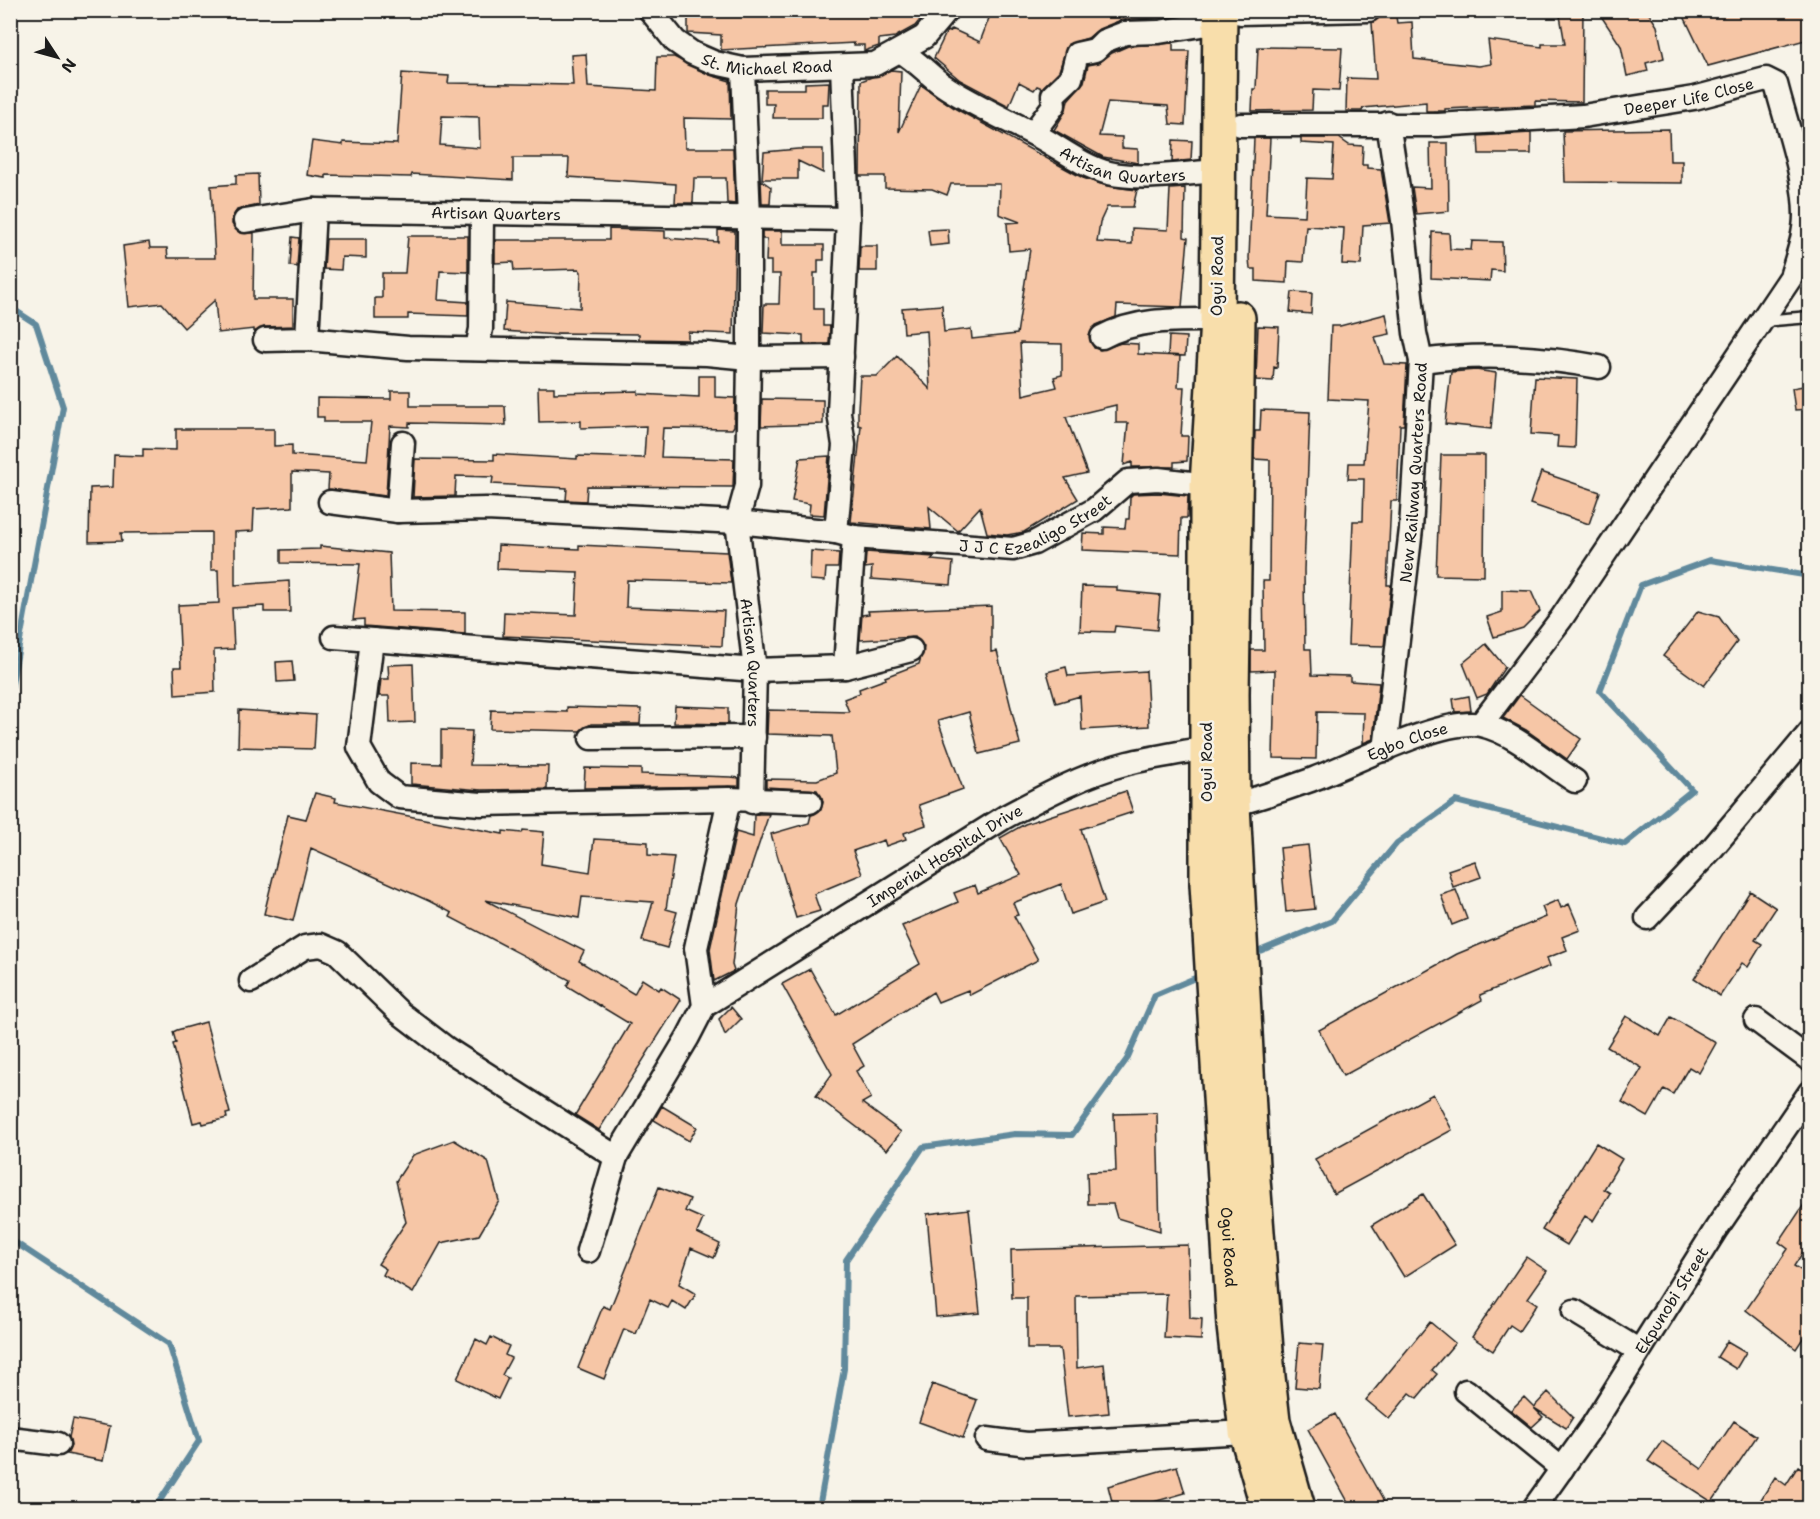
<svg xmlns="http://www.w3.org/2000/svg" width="1820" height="1519" viewBox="0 0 1820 1519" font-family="'Shantell Sans',sans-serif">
<rect width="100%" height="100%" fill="#f7f3e8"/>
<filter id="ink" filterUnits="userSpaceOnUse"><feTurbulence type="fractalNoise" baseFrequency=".0167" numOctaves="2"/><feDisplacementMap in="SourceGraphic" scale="12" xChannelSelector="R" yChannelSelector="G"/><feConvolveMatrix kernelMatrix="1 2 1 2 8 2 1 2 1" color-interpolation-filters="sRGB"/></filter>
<g filter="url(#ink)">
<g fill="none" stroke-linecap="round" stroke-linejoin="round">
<path stroke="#61899c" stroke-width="6" d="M10 307 36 324 63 407 10 695
M1250 955 1332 921 1397 843 1456 801 1625 844 1692 790 1600 691 1641 585 1710 560 1810 576
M10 1239 169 1344 199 1441 155 1508
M819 1508 844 1369 846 1260 923 1147 1015 1134 1072 1135 1127 1059 1155 995 1202 975"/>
</g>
<path fill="#f6c6a6" stroke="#1c1c1c" stroke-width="1.5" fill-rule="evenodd" d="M714 10H928L915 26 895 37 879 39V46L864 51V45H854V43L721 50V35L688 33V17L714 18Z
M992 10H1168V17L1121 20 1099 29 1088 38 1068 44 1059 71 1042 88 1037 86 1034 90 1019 82 1009 106 960 80 934 58 947 31 950 32 952 29 980 42Z
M1559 10H1583L1582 102 1535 101V105L1445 109V111H1426V102L1363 108 1362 111H1346L1347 78 1376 79 1372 23 1379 18 1396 17 1397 23 1412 22 1414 59 1479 66 1491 64 1488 40 1542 47V44H1565Z
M1597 10H1647L1657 26 1664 58 1646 63 1648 71 1627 76 1621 46Z
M1681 10H1809V39L1708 66Z
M1173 43V51H1189L1185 125 1170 124 1168 106 1108 102 1099 136 1122 137V148L1138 149V163L1103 157 1054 130 1065 112 1068 100 1084 82 1088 65 1099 63 1112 53 1128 46Z
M1258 47 1342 48 1339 91 1313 90 1312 110 1252 111 1253 89H1256Z
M586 54 588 87 656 91 657 57H674L710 75 730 81 731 119 684 118 685 148H733L735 204 727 203 726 178H694L693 203H675L676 184 568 177 569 158H513V180L412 174 411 177 326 175V178L307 175 312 141 343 145V142L397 144 402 73 449 76 448 83 573 85 571 55ZM442 116 479 117 480 148 440 145Z
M891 70 901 71 899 132 921 85 956 109 1083 178 1107 186 1137 190 1133 207H1107L1100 222 1097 242 1132 244V228L1168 230 1170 189 1185 188 1184 237 1188 238 1182 307 1117 305 1116 317 1096 325 1089 336 1094 348 1100 350 1121 343 1138 344V354L1180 356 1178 387H1184L1181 436H1188L1187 461 1174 462V467H1132V462L1124 465 1128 423H1116V405L1066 417 1087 473 1065 478 1078 499 1024 532 1007 535 987 533 980 507 958 531 929 507 931 529 851 522 861 426 858 425V409L860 376H877L897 356 930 389 927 331 904 333 902 308 942 305 944 332 971 329 972 339 1017 334 1030 249 1009 251 1007 223 1020 222 999 214 1000 184H951L947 195 932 189 885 188V176H860L861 81ZM1020 343 1062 344V375L1054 377 1057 387 1023 395Z
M829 82 828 104H822V118H773L774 104H765V89H805V83Z
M1669 129 1670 161H1682V183L1565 182 1563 131Z
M1531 133V154H1479L1478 136Z
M1254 138H1270L1266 214 1305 216 1307 178 1332 179 1334 145 1301 143V138H1339L1349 145 1363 146 1362 165H1367V168L1381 169 1390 223 1363 225 1361 265 1342 264 1344 228 1306 226 1303 262 1288 261 1287 283 1256 281V269H1250L1249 258Z
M1173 140 1192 141 1191 160 1172 162Z
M1430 143H1448L1449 211 1416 214 1412 187 1431 188Z
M798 149H823V173L798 161V179H762L764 152Z
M258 174 259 205 237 210 233 216 232 224 240 233H254L253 299H293V326L264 327 254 332V329L218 333 215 300 184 328 162 303 129 307 123 246 149 242 150 248H167L168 258H215L211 186 236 184V175Z
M761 180 771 187 770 204H762Z
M609 229 665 231V238L718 242V230L735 231 733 334 688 332V340L639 339V334L557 333V335L504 331 506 302 580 308 581 272 579 269 514 271 513 262 495 263V240H609Z
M948 229 949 244 930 246 928 230Z
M762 231H782V245H824V260H818V273H814V309H823V326H830L829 344H803V335L763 333 764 304H779L780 274H771V261H766L767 239H762Z
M1432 232 1449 233 1450 249 1471 250 1472 241 1502 242 1503 271 1491 270 1490 281 1431 278Z
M408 236H468V272L440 271 438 300 468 302V316L408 314V319H375V298H382V273H405Z
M292 237 299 238 297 267 290 266Z
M326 239H366V258L342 257 341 270 324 269Z
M860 246H877V271H859Z
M1292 292 1312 293 1311 314 1290 312Z
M1386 314 1390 334 1375 337 1384 364 1407 365 1404 425H1400L1397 501H1391L1387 585H1391L1384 646 1348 645 1353 521H1363L1364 479H1348L1349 463H1364L1369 401 1328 399 1331 326H1340Z
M1258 326 1279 327 1277 368 1274 367 1273 381 1256 380Z
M1169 336 1186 337 1185 356 1168 355Z
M1476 370 1496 373 1491 429 1445 424 1451 372Z
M699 376H715V397L735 398 734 426 732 429 663 428 661 457 734 459 733 487 587 486 586 501 566 500 567 488 492 484 493 477 456 476 455 496 413 497 415 459 494 460V454L577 459V456L644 458 646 426 581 428V421L539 422 538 387H554V393L638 391V394L699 397Z
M1535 377 1577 379 1575 448 1557 447 1558 436 1531 434Z
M1809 385V409L1795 410 1792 388Z
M391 391H410V406H505L506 425 409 423V427L390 426 386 496 328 489 329 474 292 472V507L254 509 253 531 235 532V585L289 581 290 612H264V606L232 608 234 649 214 650 215 692 175 695 174 667H181L178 605 219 603 218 570H211V532L121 533 122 541 89 542 90 488 113 487 114 455 143 456V449L176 450V429H274V446L292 445V455L367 460 371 422H324V417H317V398L391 399Z
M762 399 823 400V424L761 426Z
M1261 410 1310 412 1304 570 1305 649H1311L1312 675 1350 676V681L1379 683 1373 739 1363 743 1364 713 1317 712 1316 759 1273 758 1275 670 1251 671V650H1264L1263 581H1269L1270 460 1254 459 1255 431H1260Z
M1441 455H1485L1484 576 1436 575Z
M829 456 824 515 809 514 810 504 792 501 800 458Z
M1541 472 1600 492 1589 524 1530 504Z
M1158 493 1188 496 1187 518H1181L1180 554 1082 550 1083 533 1104 534V527L1125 528 1126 519H1129L1130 497 1133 494Z
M498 545 579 549V545L727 552 731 583 627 580 626 607 724 611 722 646 503 636 504 612 576 615 578 572 497 569Z
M320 546 389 553 391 611 465 612V634L364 626V619L353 620 360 564 281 563V550L320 549Z
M811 551 839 553 838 568H826L825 581 810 580Z
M866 552 934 557 931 560 953 562 951 585 871 579 872 567 865 568Z
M1082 586 1117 587V591L1160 595 1157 630 1115 626 1114 632 1080 631Z
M1502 590 1531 591 1540 611 1523 628 1494 637 1487 617 1502 612Z
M991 606V652L997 651 1020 744 979 754 969 712 938 721 963 789 919 805 926 825 904 833 906 839 886 846 884 840 853 851 862 874 814 894 820 911 796 918 771 834 809 823 811 815 821 810 823 802 817 790 766 787V779L817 780 836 773 832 736 767 734 768 710 849 712 844 699 860 693 859 689 886 679 885 677 919 664 924 647 915 637 860 640 862 615 869 614 868 611Z
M1698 611 1719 617 1737 642 1704 686 1663 656Z
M1486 644 1505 667 1487 694 1477 698 1463 663Z
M292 661 294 681 277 682 276 662Z
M413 664 415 722 390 723 389 696H379L381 679H389L388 665Z
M1066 667 1068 676 1146 671 1149 726 1082 730 1080 696 1056 703 1047 672Z
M1520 695 1581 739 1567 759 1526 730 1503 718Z
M1469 696 1471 711 1455 712 1453 699Z
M675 706 728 708V724L674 723Z
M567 707 641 709 640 724H591L580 731 490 729 491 710 567 712Z
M239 710 316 715 314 749 238 747Z
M441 730 472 731 470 765 548 766 547 789 481 790 411 784V763L441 764Z
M585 768 641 769V774L731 777 739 778V786L584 788Z
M1126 791 1133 812 1081 829 1105 902 1071 914 1061 884 1013 903 1018 915 1014 916 1038 960 970 995 968 990 938 1002 933 992 852 1044 864 1066 856 1071 871 1098 862 1103 901 1132 887 1150 816 1096 832 1074 782 984 810 969 836 1015 920 964 902 926 958 902 954 893 975 885 978 893 1021 875 1000 838 1025 824Z
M315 793 336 798 335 802 503 834V831L522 833 523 830 544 832 541 864 590 872 594 839 648 842V855L674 857 666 909 677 912 667 948 642 941 653 902 582 897 579 918 485 900 584 951 579 961 634 994 642 979 659 990 661 987 681 1000 599 1130 575 1115 630 1024 567 986 570 980 450 917 452 913 429 901 311 848 293 921 264 914 288 815 306 819Z
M759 814H769L739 904 732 965 734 971 714 981 710 949 736 832 753 837 754 815Z
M1308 845 1315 909 1286 912 1280 848Z
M1475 861 1481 877 1453 887 1448 870Z
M1456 890 1467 919 1452 925 1441 895Z
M1750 891 1776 908 1755 940 1762 944 1748 967 1742 963 1720 996 1694 979Z
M1558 900 1561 908 1569 904 1580 930 1562 937 1567 950 1547 958 1550 966 1480 995 1482 1000 1343 1076 1319 1030 1457 954 1546 917 1542 907Z
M731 1007 741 1019 725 1035 719 1019Z
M1626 1016 1660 1036 1671 1017 1716 1043 1699 1073 1689 1067 1673 1094 1664 1089 1648 1117 1622 1102 1642 1068 1607 1047Z
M206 1022 230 1113 226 1114 227 1118 203 1124 202 1121 193 1123 173 1044 176 1043 173 1032 177 1030Z
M1433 1094 1452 1130 1334 1194 1315 1159Z
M662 1106 697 1127 689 1141 654 1120Z
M1157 1113 1160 1231 1117 1218 1113 1204H1088L1087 1172 1116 1171 1114 1114Z
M454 1140 488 1161 499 1201 479 1235 441 1243 413 1293 383 1275 386 1269 378 1264 406 1222 396 1181 413 1155Z
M1596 1143 1622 1159 1604 1189 1610 1193 1593 1221 1585 1216 1567 1245 1542 1230Z
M659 1187 690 1199 685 1211 703 1219 697 1233 720 1244 714 1258 691 1248 679 1284 696 1294 686 1310 672 1301 668 1308 650 1299 636 1334 624 1329 604 1379 578 1368 603 1306 610 1309Z
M1423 1194 1455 1245 1404 1277 1372 1225Z
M1809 1197V1243L1794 1266 1809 1275V1329L1796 1349 1746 1310 1788 1249 1779 1242Z
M969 1209 980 1313 936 1317 927 1214Z
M1188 1245 1190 1318 1202 1319 1201 1340 1164 1338 1167 1294 1076 1296 1077 1368 1104 1364 1109 1413 1068 1417 1060 1349H1027V1298H1012L1011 1250Z
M1526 1257 1547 1271 1528 1298 1537 1304 1519 1331 1510 1325 1493 1351 1472 1337Z
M1430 1322 1455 1343 1432 1370 1437 1374 1417 1398 1410 1393 1389 1419 1366 1400Z
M491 1337 509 1346 505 1355 511 1358 502 1375 508 1378 498 1399 457 1379 476 1339 487 1345Z
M1727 1341 1746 1352 1736 1369 1717 1357Z
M1299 1343 1323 1345 1319 1389 1295 1387Z
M932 1384 977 1400 963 1438 919 1422Z
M1548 1392 1573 1417 1566 1428 1534 1408 1543 1417 1532 1427 1511 1410 1524 1397 1534 1407Z
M1335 1414 1388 1509H1352L1308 1429Z
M73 1419 110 1426 103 1461 67 1454 71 1446 69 1437Z
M1734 1421 1757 1436 1712 1502 1648 1461 1662 1441 1702 1469Z
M1177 1466 1185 1493 1129 1509H1114L1108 1486Z
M1798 1466 1809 1473V1496L1801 1509H1755L1775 1477 1786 1485Z"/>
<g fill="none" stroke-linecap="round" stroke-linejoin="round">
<g stroke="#1c1c1c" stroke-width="15">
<path id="lane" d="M1762 321 1810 317"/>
</g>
<g stroke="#1c1c1c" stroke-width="27">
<g id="street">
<path id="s1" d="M650 10 675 41 692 53 715 63 743 69 875 64 924 37 947 10"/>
<path d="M1240 13 1369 10"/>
<path id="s2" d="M900 51C917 61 928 74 943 85 966 101 1007 120 1032 133 1057 145 1081 166 1109 173 1144 181 1184 173 1219 171"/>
<path id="s3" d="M743 69 749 218V358L747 486 737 522 755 670 752 802"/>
<path id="s4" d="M1241 125H1438L1583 116 1694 98 1766 79 1776 84C1786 124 1805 174 1805 215 1805 236 1797 257 1791 277L1561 619 1481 724"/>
<path d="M1033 133 1054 105 1053 95 1071 78 1077 54 1095 50 1104 41 1125 33 1159 32 1219 22"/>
<path id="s5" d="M245 221 314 210 848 219"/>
<path d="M1102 337C1138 318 1177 320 1217 320"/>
<path d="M307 339 314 210"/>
<path d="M265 340 307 339 408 348 707 354 749 358 842 357"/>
<path d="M477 348 481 329 482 213"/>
<path d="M1421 361C1481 353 1540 356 1599 367"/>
<path d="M330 502 398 511 486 509 737 522 836 532 844 445 839 413 848 219 842 66"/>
<path d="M398 511 403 443"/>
<path id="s6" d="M836 532 854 537 1013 549 1034 543 1094 510 1128 481 1158 479 1207 485"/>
<path d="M854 537 845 667 911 650"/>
<path d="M334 637 755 670 845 667"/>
<path d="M372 640 359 747 379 782 399 797 481 804 729 799 810 802"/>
<path d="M591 738 754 737"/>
<path id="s7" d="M1385 750 1411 529 1421 361 1415 333 1403 220 1388 123"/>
<path id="s8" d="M1233 805C1258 798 1283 790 1308 781 1347 767 1444 716 1481 725 1516 733 1546 763 1575 781"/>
<path d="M1647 918 1710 851 1810 732"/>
<path d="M251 981 305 947 321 945 337 952 400 1013 447 1049 616 1157"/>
<path id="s9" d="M704 1006 1005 817C1044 796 1085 774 1128 763 1153 757 1180 753 1205 748"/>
<path d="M1756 1020 1810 1060"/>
<path d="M588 1251 616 1157 688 1037 704 1006 696 948 729 799"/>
<path d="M1574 1311 1638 1350"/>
<path d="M1466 1391 1562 1469"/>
<path d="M10 1438 58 1444"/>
<path d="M987 1439 1027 1444 1246 1432"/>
<path id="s10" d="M1534 1508 1593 1425 1716 1229 1810 1092"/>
</g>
</g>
<g stroke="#1c1c1c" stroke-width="38">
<g id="primary">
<path id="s11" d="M1220 10 1217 320 1207 485V884L1234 1326 1246 1432 1268 1508"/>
<path d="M1238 318 1232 694 1233 805 1252 1166 1268 1377 1273 1421 1298 1508"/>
</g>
</g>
<use href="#lane" stroke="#f7f3e8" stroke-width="10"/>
<use href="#street" stroke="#f7f3e8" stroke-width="22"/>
<use href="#primary" stroke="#f8deab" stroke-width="33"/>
</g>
</g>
<g text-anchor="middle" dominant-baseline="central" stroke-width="5" stroke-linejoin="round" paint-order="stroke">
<g font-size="16" fill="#1c1c1c" stroke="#f7f3e8">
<text stroke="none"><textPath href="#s1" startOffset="138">St. Michael Road</textPath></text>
<text stroke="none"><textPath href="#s4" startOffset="450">Deeper Life Close</textPath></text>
<text stroke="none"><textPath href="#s2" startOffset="255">Artisan Quarters</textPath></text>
<text stroke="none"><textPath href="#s5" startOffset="252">Artisan Quarters</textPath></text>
<text transform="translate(1217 276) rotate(-89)">Ogui Road</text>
<text stroke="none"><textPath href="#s7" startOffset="279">New Railway Quarters Road</textPath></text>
<text stroke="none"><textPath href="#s6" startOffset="206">J J C Ezealigo Street</textPath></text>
<text stroke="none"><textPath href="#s3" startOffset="596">Artisan Quarters</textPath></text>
<text stroke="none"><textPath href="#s8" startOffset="186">Egbo Close</textPath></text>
<text transform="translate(1206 762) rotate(-90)">Ogui Road</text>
<text stroke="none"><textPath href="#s9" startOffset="284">Imperial Hospital Drive</textPath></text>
<text stroke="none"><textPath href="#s11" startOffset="1238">Ogui Road</textPath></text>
<text stroke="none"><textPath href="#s10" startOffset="249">Ekpunobi Street</textPath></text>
</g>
</g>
<rect width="1820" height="1519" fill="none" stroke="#f7f3e8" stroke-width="36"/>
<rect x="18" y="18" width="1784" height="1483" fill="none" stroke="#1c1c1c" stroke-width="2" filter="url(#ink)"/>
<g transform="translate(57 57) rotate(126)" stroke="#f7f3e8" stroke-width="4.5" paint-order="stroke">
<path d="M0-4.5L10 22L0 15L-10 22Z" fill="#1c1c1c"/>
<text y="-9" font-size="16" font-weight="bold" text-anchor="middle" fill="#1c1c1c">N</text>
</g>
</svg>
